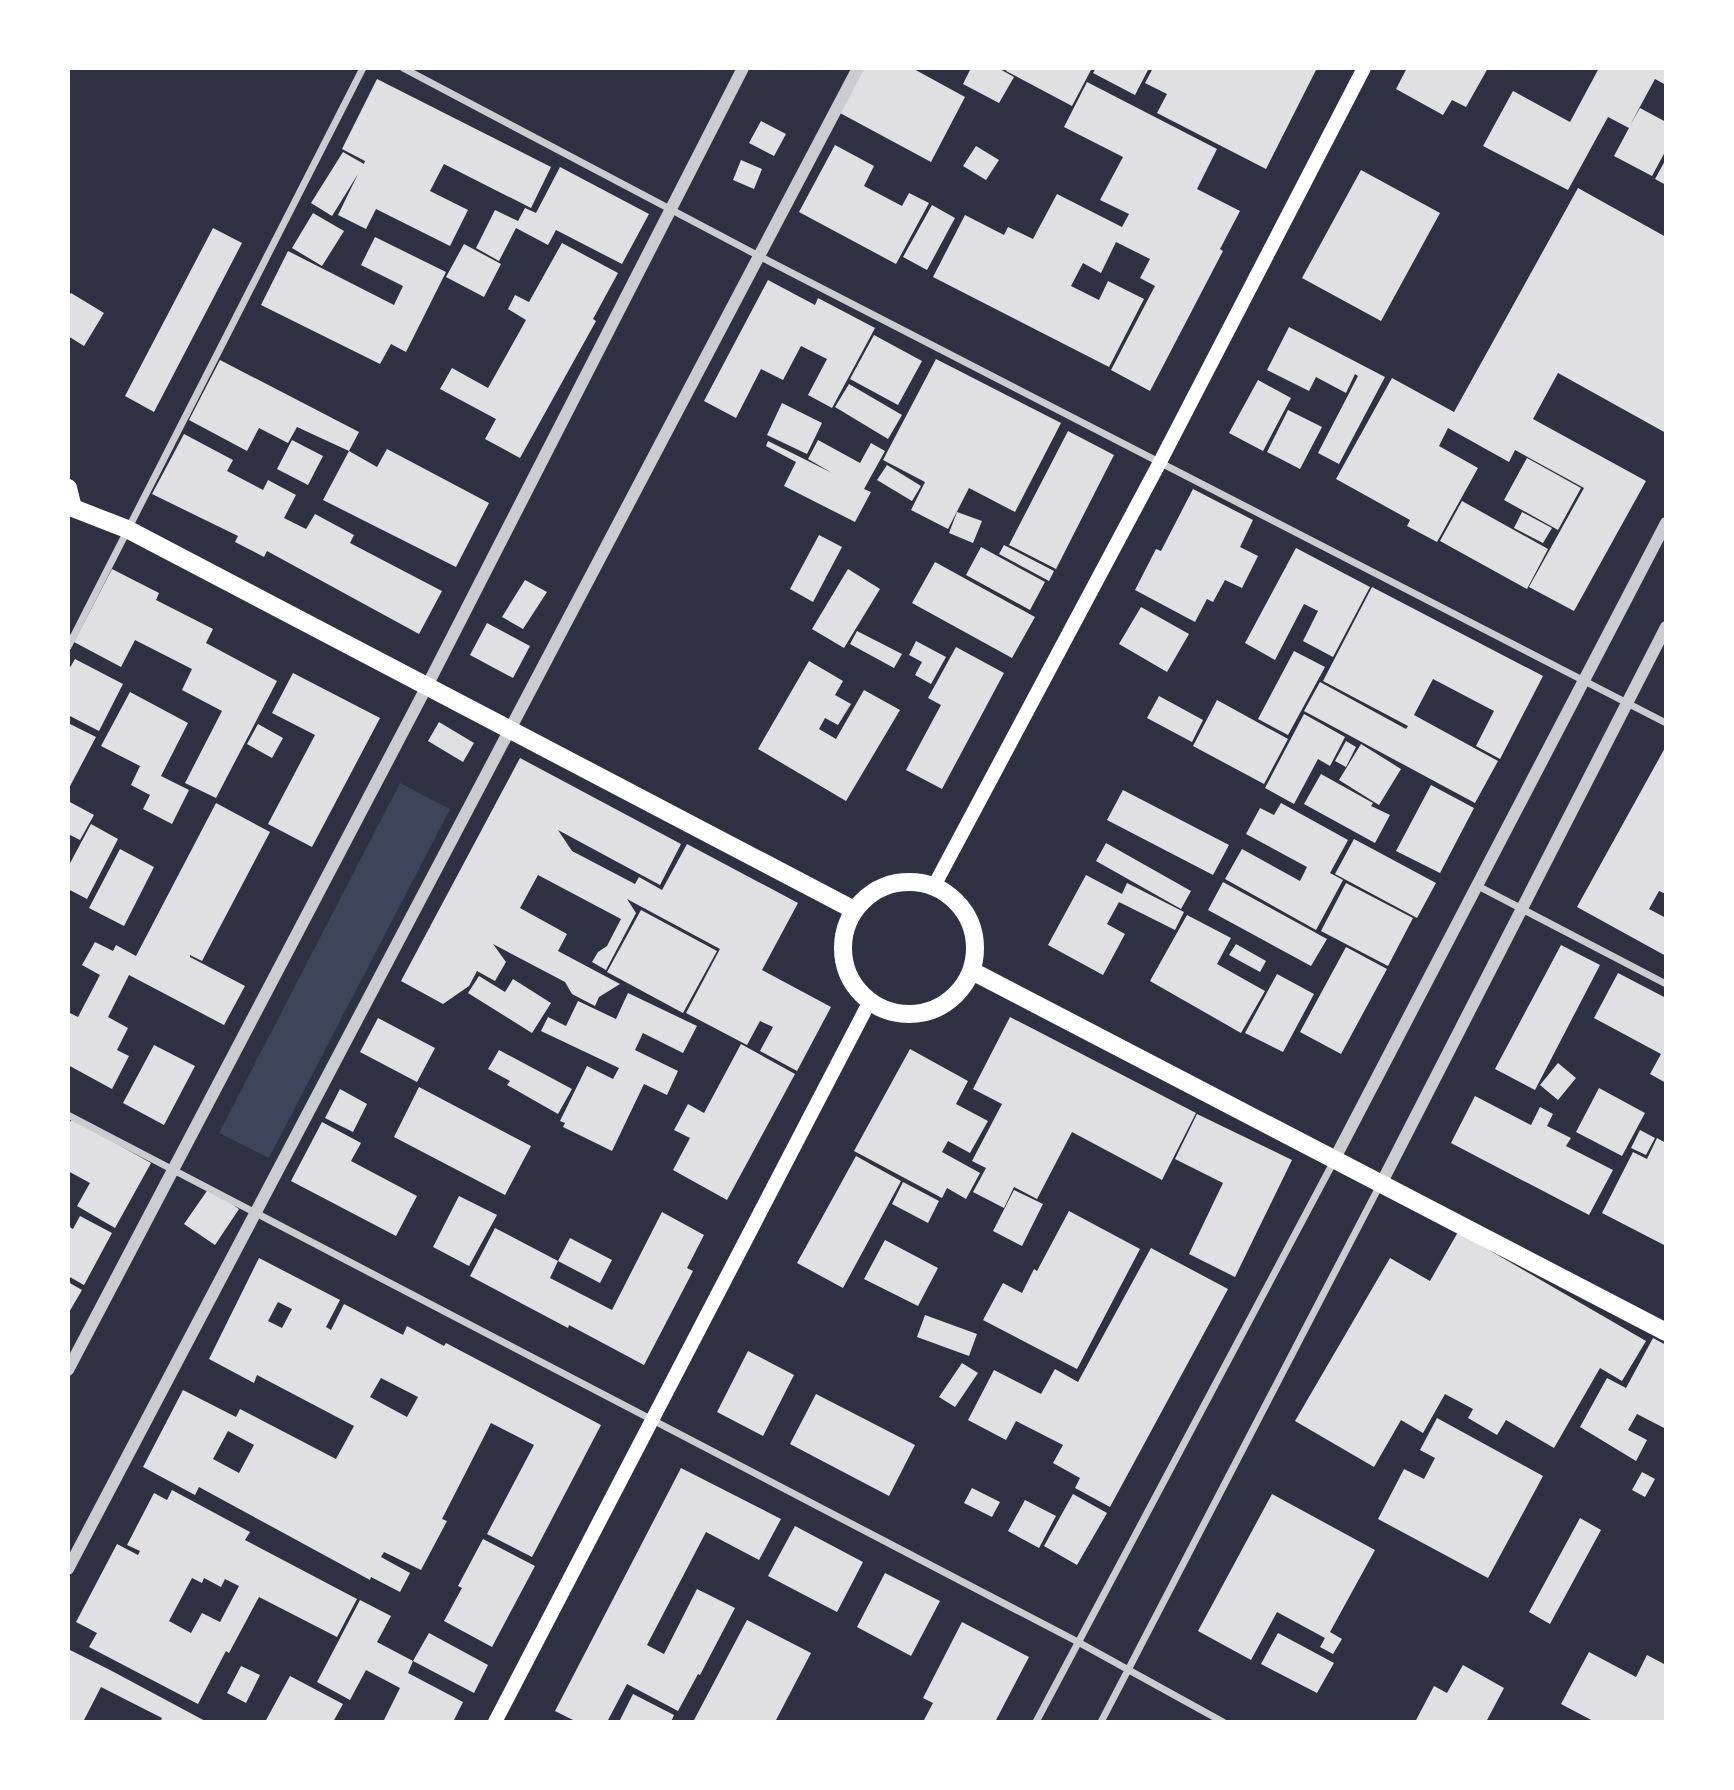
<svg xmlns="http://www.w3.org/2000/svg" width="1734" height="1790" viewBox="0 0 1734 1790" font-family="'Asap Condensed',sans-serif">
<rect width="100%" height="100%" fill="#2d3142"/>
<path fill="#3c4559" d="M400 783 450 809 269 1158 219 1133Z"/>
<path fill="#e0e0e3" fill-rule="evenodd" d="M864 68H912L965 97 931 162 840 113Z
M971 68H998L1014 77 999 103 963 84Z
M1007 68H1092L1072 106 1006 71Z
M1096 68H1149L1135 95 1093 73Z
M1153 68H1317L1266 169 1157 113 1167 94 1145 83Z
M1407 68H1488L1466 107 1452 100 1443 115 1396 89Z
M1599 68H1666V85L1655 79 1630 125 1640 108 1666 122V150L1652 176 1614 156 1629 128 1608 117 1568 190 1483 146 1513 91 1570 122Z
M377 79 551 167 531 208 444 164 430 191 468 210 450 246 376 209 366 229 338 215 358 174 332 216 311 203 343 152 364 164 365 161 342 149Z
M1087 82 1217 149 1197 189 1240 211 1220 249 1223 251 1150 391 1111 370 1155 286 1140 278 1150 259 1116 242 1101 273 1083 263 1071 286 1099 300 1108 281 1144 299 1109 367 933 277 965 215 1004 235 1008 227 1033 239 1057 194 1122 227 1129 214 1100 200 1123 157 1064 127Z
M761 121 786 134 774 156 749 143Z
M835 145 874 166 864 186 902 206 909 193 929 203 896 264 799 212Z
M976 146 999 160 986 180 963 166Z
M1666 159V185L1655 179Z
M741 160 762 169 754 189 733 180Z
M560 167 649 214 622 264 556 230 548 245 516 228 499 261 476 248 495 210 518 221 525 208 536 213Z
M1361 170 1440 213 1381 321 1302 278Z
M1578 188 1666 237V433L1558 373 1533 419 1646 481 1574 611 1529 587 1584 488 1515 450 1509 462 1448 428 1439 446 1478 468 1437 542 1407 526 1410 520 1336 479 1392 378 1454 412Z
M932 205 955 218 927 270 903 257Z
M313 213 344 231 322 266 292 248Z
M213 228 242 243 154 412 125 396Z
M375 237 446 272 406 352 391 344 380 364 261 305 288 251 394 305 403 286 361 265Z
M562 243 618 273 593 319 596 321 520 458 485 439 496 419 440 389 452 368 488 388 526 320 508 309 515 295 529 302Z
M464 244 501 264 484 297 446 277Z
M768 280 815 305 818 298 875 328 832 408 808 395 827 359 801 346 783 380 761 369 736 418 704 401Z
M71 293 104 313 84 346 68 336V298Z
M1289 327 1385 377 1339 464 1318 453 1358 376 1355 374 1346 393 1316 377 1309 391 1267 370Z
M874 335 922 361 898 405 850 379Z
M936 359 1061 423 1015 512 969 488 948 529 911 510 925 482 883 460Z
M220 360 359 432 349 451 297 427 288 443 259 428 247 451 189 420Z
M1258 380 1291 398 1263 451 1229 433Z
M849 384 902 415 888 439 835 407Z
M782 403 822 423 807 454 767 435Z
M1288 410 1322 427 1300 469 1267 452Z
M1068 431 1114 455 1056 569 1009 545Z
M184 434 233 460 227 471 263 490 268 480 296 495 284 518 306 529 315 514 354 535 350 543 442 591 419 634 267 551 264 557 235 542 238 536 152 494Z
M292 440 323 456 308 485 277 469Z
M818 440 860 463 871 443 885 451 864 489 871 492 855 522 784 486 796 462 766 446 768 441 832 473 808 459Z
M387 449 489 503 456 567 323 500 349 451 377 467Z
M1527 458 1581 488 1558 530 1504 500Z
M887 465 921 486 912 501 877 480Z
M1193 489 1253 520 1240 547 1258 556 1242 588 1225 580 1213 602 1207 599 1195 622 1135 590 1156 549 1161 551Z
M1462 501 1548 549 1527 589 1440 541Z
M957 512 982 521 973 543 949 533Z
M1522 512 1552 528 1543 543 1514 528Z
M819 535 842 547 813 602 790 589Z
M1004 545 1054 571 1049 581 999 554Z
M981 547 1045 582 1030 610 966 575Z
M1296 548 1370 587 1333 657 1303 641 1318 611 1304 604 1275 660 1245 643Z
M935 562 1035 617 1012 658 912 603Z
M112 569 159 593 156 600 213 629 206 643 277 681 216 798 185 783 222 711 182 690 192 669 135 640 121 667 74 642Z
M848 569 880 589 844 648 812 629Z
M525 580 547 592 523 629 502 617Z
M1372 587 1543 676 1500 759 1476 746 1494 711 1433 679 1414 715 1498 761 1475 803 1304 711 1320 682 1406 729 1408 726 1323 681Z
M1141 607 1189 634 1167 672 1119 644Z
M487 623 530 646 513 678 470 655Z
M857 631 902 654 894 668 850 644Z
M916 641 946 657 931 684 915 675 922 662 909 655Z
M956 647 1004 673 942 789 906 770 941 705 928 698Z
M1294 651 1325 667 1288 735 1258 719Z
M75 659 123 684 99 731 68 715V671Z
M809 661 843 681 835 695 851 704 838 725 825 718 819 729 836 739 864 690 900 710 846 801 758 749Z
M293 673 380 718 312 847 268 824 315 735 272 713Z
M130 692 188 723 161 776 189 790 172 824 143 809 150 795 131 785 140 766 101 746Z
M1159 696 1203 720 1192 742 1147 718Z
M1217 700 1288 739 1264 784 1193 746Z
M1304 714 1345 737 1330 766 1318 759 1294 804 1265 788Z
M439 722 474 743 463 762 428 741Z
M68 723 96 737 68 790Z
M258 724 283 738 272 758 247 744Z
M1346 741 1356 747 1346 767 1335 761Z
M1361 744 1401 769 1379 805 1339 780Z
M1666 746V894L1659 891 1649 909 1666 918V956L1577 907Z
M520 758 681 844 660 885 558 830 572 851 635 884 639 877 662 890 687 844 798 903 762 970 831 1007 797 1071 760 1051 773 1027 760 1021 747 1045 686 1013 720 949 627 899 636 913 606 970 592 962 598 952 607 946 621 919 538 875 520 908 567 934 558 951 620 984 599 997 595 1006 572 994 565 982 493 944 506 962 495 981 477 971 469 986 443 1004 401 981Z
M1321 774 1373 803 1371 806 1390 815 1375 843 1304 804Z
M1431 785 1474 808 1440 873 1396 851Z
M1123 790 1229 845 1213 875 1107 820Z
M68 801 94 815 80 840 68 834Z
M216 803 270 832 202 961 190 955V957L245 986 224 1025 129 975 108 1017 128 1028 117 1050 129 1056 112 1089 68 1065V1012L78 1017 100 975 82 965 95 942 113 951 116 945 136 956Z
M1281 803 1348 840 1330 873 1343 880 1316 930 1225 879 1242 849 1300 881 1307 867 1246 834 1260 808 1274 815Z
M91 824 118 839 87 899 68 889V867Z
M1354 839 1436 883 1417 918 1335 874Z
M1106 843 1191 891 1181 909 1096 861Z
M120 849 154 867 124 926 89 908Z
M1086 875 1122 894 1127 883 1184 912 1175 930 1119 902 1107 924 1125 934 1103 975 1048 945Z
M1223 882 1327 939 1311 966 1208 910Z
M1346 883 1413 918 1388 966 1321 931Z
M641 910 717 951 683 1013 607 972Z
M1187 915 1231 938 1217 964 1265 991 1241 1033 1150 981Z
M1236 944 1266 961 1260 972 1229 955Z
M1561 945 1600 965 1535 1090 1495 1069Z
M1346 947 1387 969 1341 1054 1300 1032Z
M1618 973 1666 998V1083L1650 1074 1661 1054 1594 1018Z
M1277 974 1314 994 1283 1052 1245 1033Z
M479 976 505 992 513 979 551 1003 532 1033 468 993Z
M628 993 697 1026 683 1053 643 1033 635 1050 678 1071 667 1095 644 1084 612 1151 563 1127 565 1123 560 1121 587 1066 613 1079 619 1068 541 1031 548 1017 566 1026 578 1001 616 1019Z
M1010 1017 1196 1113 1162 1180 1072 1132 1037 1199 1014 1187 1004 1208 973 1192 986 1168 972 1161 1002 1104 973 1089Z
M378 1018 435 1048 417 1082 360 1052Z
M741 1044 795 1074 727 1200 673 1170 690 1138 674 1130 688 1104 704 1113Z
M154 1045 195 1066 164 1125 123 1103Z
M910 1049 968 1081 956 1104 988 1121 970 1153 948 1141 942 1152 980 1173 966 1199 947 1188 942 1198 854 1151Z
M499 1050 572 1089 558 1114 507 1085 510 1081 488 1069Z
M1558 1063 1576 1078 1558 1100 1540 1085Z
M419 1087 531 1146 505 1195 394 1137Z
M1599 1088 1645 1113 1622 1156 1576 1132Z
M340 1089 367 1104 353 1132 325 1118Z
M1475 1096 1531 1125 1540 1107 1553 1114 1547 1126 1571 1138 1566 1146 1613 1170 1589 1215 1451 1143Z
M1197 1114 1292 1160 1235 1277 1189 1254 1223 1183 1175 1159Z
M72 1119 151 1163 115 1228 77 1206 90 1183 68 1171V1125Z
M322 1122 361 1143 351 1161 417 1196 396 1236 291 1181Z
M1640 1130 1655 1138 1646 1155 1631 1148Z
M1657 1138 1666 1143V1246L1602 1213 1633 1152 1647 1159Z
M856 1156 901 1181 843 1288 797 1263Z
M903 1182 939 1201 928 1223 892 1204Z
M209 1188 239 1209 215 1245 184 1224Z
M1014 1190 1043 1204 1022 1246 993 1231Z
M459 1196 497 1215 469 1266 433 1247Z
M1069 1211 1140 1249 1077 1369 983 1320 1003 1283 1022 1293 1034 1269 1037 1271Z
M662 1212 704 1235 687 1268 693 1271 644 1365 569 1325 568 1328 470 1276 495 1228 558 1261 550 1278 612 1310Z
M80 1216 112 1233 84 1285 68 1276V1226L73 1229Z
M1458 1232 1646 1341 1622 1381 1600 1368 1554 1448 1506 1420 1497 1435 1468 1418 1473 1409 1445 1394 1423 1433 1401 1420 1374 1467 1295 1421 1390 1258 1430 1281Z
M570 1238 612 1260 600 1283 558 1261Z
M885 1240 938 1268 918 1306 864 1279Z
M1151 1248 1228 1289 1110 1507 1075 1488 1080 1478 1053 1463 1063 1445 1016 1421 1006 1440 968 1420 994 1370 1041 1394 1055 1369 1078 1382Z
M259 1258 340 1300 326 1327 331 1330 344 1304 403 1335 407 1326 444 1346 446 1343 601 1425 532 1557 487 1534 534 1445 491 1423 442 1519 447 1521 421 1570 384 1552 381 1557 410 1573 400 1592 371 1577 370 1580 199 1487 195 1495 143 1467 183 1390 236 1417 240 1409 336 1459 354 1426 257 1375 254 1383 209 1359ZM278 1302 292 1309 282 1328 268 1321ZM381 1378 418 1397 407 1417 370 1397ZM228 1431 254 1445 239 1473 213 1459Z
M68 1282 82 1290 68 1314Z
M925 1315 977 1334 969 1356 917 1337Z
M1653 1338 1666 1345V1429L1637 1414 1628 1430 1647 1440 1636 1461 1580 1427 1607 1378 1626 1388Z
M748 1351 794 1375 763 1436 717 1412Z
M962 1363 978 1373 955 1407 939 1397Z
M816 1394 915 1445 889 1496 790 1444Z
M1437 1418 1543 1476 1488 1578 1378 1519 1404 1469 1424 1479 1435 1458 1420 1450Z
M681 1468 781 1519 759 1560 706 1532 647 1645 664 1654 697 1589 735 1608 700 1675 698 1674 678 1711 627 1684 607 1722H577L555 1711Z
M1642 1472 1655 1479 1645 1497 1632 1490Z
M972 1488 1000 1502 992 1517 964 1503Z
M172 1490 250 1532 245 1540 357 1599 337 1637 259 1597 229 1653 226 1651 198 1704 89 1647 97 1633 76 1622 117 1544 138 1555 140 1551 127 1545 154 1493 167 1500ZM192 1578 202 1583 204 1578 221 1587 225 1579 239 1586 220 1622 202 1613 191 1633 169 1621Z
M1073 1494 1107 1513 1077 1565 1044 1546Z
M1272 1494 1375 1550 1330 1632 1342 1639 1333 1654 1320 1647 1325 1638 1277 1612 1251 1660 1198 1631Z
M1025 1500 1056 1516 1039 1548 1008 1531Z
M1580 1518 1601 1530 1550 1624 1529 1612Z
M795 1526 863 1562 837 1612 768 1576Z
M483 1539 535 1566 492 1647 444 1621 462 1588 458 1586Z
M885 1573 940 1601 911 1656 857 1627Z
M360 1600 391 1616 377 1642 413 1661 408 1673 463 1702 453 1722H383L400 1688 366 1670 350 1700 317 1682Z
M747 1620 811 1653 775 1722H693Z
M962 1622 1029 1657 995 1722H923L933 1703 923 1698Z
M429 1633 488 1665 474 1693 413 1661Z
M1278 1633 1334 1663 1317 1693 1261 1664Z
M68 1649 110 1670 207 1722H160L162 1718 101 1687 83 1722H68Z
M1589 1652 1636 1677 1647 1655 1666 1665V1722H1595L1561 1704Z
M1463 1665 1504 1688 1486 1722H1415L1434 1686 1447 1693Z
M241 1666 260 1675 246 1703 227 1693Z
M290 1676 343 1704 333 1722H265Z
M633 1694 674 1715 671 1722H619Z"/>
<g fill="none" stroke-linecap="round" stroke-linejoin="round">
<path stroke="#caccd0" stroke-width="7" d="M403 68 759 256 1666 723
M68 647 363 68
M1476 885 1666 984
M68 1115 1078 1642 1223 1722
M1036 1722 1334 1161
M1101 1722 1380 1185"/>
<path stroke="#caccd0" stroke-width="12" d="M1334 1160 1666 523
M1381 1184 1666 627
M68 1370 427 686 743 68
M68 1569 858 68"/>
<path stroke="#fff" stroke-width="14" d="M934 886 1160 462 1364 68
M495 1722 870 1001"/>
<path stroke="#fff" stroke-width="18" d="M68 488 73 508
M73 508 127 529 854 910
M843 948a66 66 0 1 1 132 0a66 66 0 1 1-132 0Z
M972 971 1666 1332"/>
</g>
<rect width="1734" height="1790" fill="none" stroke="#ffffff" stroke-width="140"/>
</svg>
